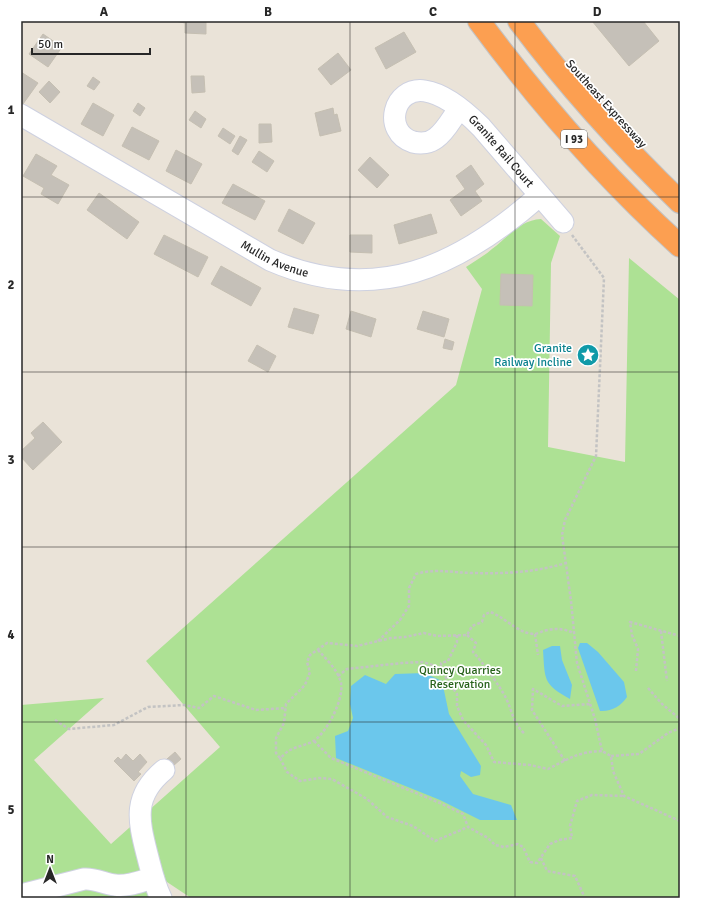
<svg xmlns="http://www.w3.org/2000/svg" width="701" height="919" viewBox="0 0 701 919" font-family="Signika,sans-serif">
<rect width="100%" height="100%" fill="#eae3d8"/>
<path fill="#ade194" d="M541 219 560 236 551 263 548 447 625 462 629 258 680 300V898H191L140 864 149 898H21V705L104 698 34 760 111 844 220 747 146 661 456 385 482 289 466 267C475 261 484 256 492 249 508 237 520 220 541 219Z"/>
<path fill="#6bc7ec" d="M580 643H587L598 652 624 682 627 697C621 706 611 712 600 711L578 648Z
M552 646H560L562 660 572 685 570 699C543 684 545 680 543 650Z
M424 673 442 681 449 714 481 766 480 775 471 777 461 771 460 776 473 794 511 805 517 820H480L440 800 336 758 335 736 348 731 353 718 350 704 351 686 365 675 386 684 395 674Z"/>
<path fill="#c5c0b8" stroke="#c5bfb2" d="M175 21H206V34L185 33V23Z
M592 21H643L659 41 629 66Z
M404 32 416 52 386 69 375 48Z
M43 34 62 47 48 67 29 54Z
M338 53 351 70 331 85 318 69Z
M21 72 38 83 23 104 21 102Z
M191 76H204L205 92 192 93Z
M93 77 100 82 94 90 87 86Z
M49 81 60 92 50 103 39 92Z
M93 103 114 115 103 136 81 124Z
M138 103 145 108 140 116 133 111Z
M333 108 334 115 337 114 341 131 320 136 315 113Z
M195 111 206 119 201 128 189 120Z
M259 124H271L272 142 259 143Z
M132 127 159 141 149 160 122 146Z
M223 128 235 136 230 144 218 136Z
M240 136 247 140 238 155 232 151Z
M176 150 202 164 191 184 166 171Z
M259 151 274 161 267 172 252 162Z
M36 154 57 166 51 175 69 185 58 204 41 194 44 188 23 176Z
M370 157 389 175 377 188 358 170Z
M471 165 484 184 475 191 482 201 461 216 450 200 465 189 456 176Z
M233 184 265 201 255 220 222 203Z
M99 193 139 222 127 239 87 210Z
M289 209 315 223 303 244 278 231Z
M431 214 437 233 399 244 394 225Z
M164 235 208 257 198 277 154 254Z
M350 235H372V253L350 252Z
M221 266 261 288 251 306 211 284Z
M501 274 533 275 532 306 500 305Z
M294 308 319 315 313 334 288 327Z
M351 311 376 319 371 337 346 329Z
M423 311 449 319 444 337 417 329Z
M445 339 454 342 452 350 443 348Z
M257 345 276 356 268 372 248 361Z
M43 422 62 442 33 470 21 457V451L35 438 31 433Z
M175 752 181 759 173 766 167 759Z
M126 754 133 761 140 754 147 762 138 772 141 774 134 781 114 761 118 757 121 760Z"/>
<g fill="none" stroke-linecap="round" stroke-linejoin="round">
<g stroke="#ced1e0" stroke-width="23">
<g id="minor">
<path id="s1" d="M459 109C452 118 446 131 436 138 430 143 421 144 413 142 382 132 393 86 425 91 445 94 467 113 481 127L563 222"/>
<path id="s2" d="M21 115 270 260C376 306 458 267 539 196"/>
<path d="M21 895 84 879C96 878 104 884 115 885 128 887 141 881 153 878"/>
<path d="M161 898C154 884 151 869 147 854 138 819 133 796 164 770"/>
</g>
</g>
<g stroke="#c3c3c3" stroke-width="24">
<path id="highway" d="M479 21C539 102 605 178 680 246
M519 21C568 86 622 146 680 202"/>
</g>
<path stroke="#c3c3c3" stroke-width="2.5" stroke-dasharray="3 2" stroke-linecap="butt" d="M572 235 604 278 596 456 565 520 562 535 571 601 577 663 595 719 602 751 611 756 613 771 624 796 680 821
M661 631 667 681
M535 634 538 655
M457 635V642L448 661 441 663 442 672 457 694V706L463 720 486 745 494 762 530 765 548 769C570 758 578 752 602 751
M467 635 476 643 473 652C481 660 501 688 506 698 512 711 514 725 525 734
M378 641 400 620 409 606V588L416 574C437 568 452 573 474 573 506 574 536 572 566 563
M318 650C326 659 338 670 341 683 344 699 328 730 315 740 308 745 297 746 290 750 286 752 283 756 280 758L287 772 300 781 319 778 332 779 367 799 387 817 413 826 435 841 468 827
M636 671 638 649 632 635 630 622 680 636
M338 676 347 669 402 663 423 662 442 668
M648 688 662 704 680 719
M55 720 69 729 114 725 148 707 184 705 199 708 214 696 256 710 286 708
M314 741 331 758 440 803 463 814 468 827 488 838 495 845 504 847 518 844 523 847 530 862 537 863 550 844 559 840 572 838 570 826 577 801 592 795 624 796
M611 756 639 754 668 733 680 728
M280 758 276 753V738L284 723 286 704 305 685 310 672 307 662 310 655 327 643 357 646 391 638 405 637 424 633 437 636 467 635 472 626 482 622 484 615 490 612C505 617 517 633 534 634 537 634 541 632 543 631 555 628 563 628 573 633
M565 761 532 710 533 689 562 706 590 704
M541 858 547 871 575 876 585 898"/>
<use href="#minor" stroke="#fff" stroke-width="21"/>
<use href="#highway" stroke="#fc9f51" stroke-width="22"/>
</g>
<path fill="none" stroke="#272727" stroke-width="1" stroke-opacity="0.55" d="M186 21V898M350 21V898M515 21V898M21 197H680M21 372H680M21 547H680M21 722H680"/>
<defs>
<g id="sight-disc" transform="scale(1.15)"><circle r="9.5" fill="#0f9aa8" stroke="#fff"/><path d="M0-6L1.8-2.2L6-1.7L2.9 1.2L3.7 5.4L0 3.3L-3.7 5.4L-2.9 1.2L-6-1.7L-1.8-2.2Z" fill="#fff"/></g>
</defs>
<g fill-rule="evenodd">
<use href="#sight-disc" x="588" y="355"/>
</g>
<g text-anchor="middle" dominant-baseline="central" stroke-width="3.5" stroke-linejoin="round" paint-order="stroke">
<rect fill="#fff" stroke="#686868" stroke-width="1" x="561" y="130" width="26" height="18" rx="3"/>
<g font-size="11" font-weight="bold" fill="#272727">
<text x="574" y="139">I 93</text>
</g>
<g font-size="12" fill="#272727" stroke="#fff">
<text transform="translate(606 104) rotate(48)">Southeast Expressway</text>
<text stroke="none"><textPath href="#s1" startOffset="239">Granite Rail Court</textPath></text>
<text stroke="none"><textPath href="#s2" startOffset="292">Mullin Avenue</textPath></text>
</g>
<g font-size="12" fill="#0d838f" stroke="#fff" text-anchor="end">
<text x="572" y="348">Granite<tspan x="572" dy="14">Railway Incline</tspan></text>
</g>
<g font-size="12" fill="#27621a" stroke="#fff">
<text x="460" y="670">Quincy Quarries<tspan x="460" dy="14">Reservation</tspan></text>
</g>
</g>
<rect width="701" height="919" fill="none" stroke="#ffffff" stroke-width="44"/>
<g transform="translate(50 869)" stroke="#ffffff" stroke-width="3" paint-order="stroke">
<path d="M0-3L7 15L0 10L-7 15Z" fill="#272727"/>
<text y="-6" font-size="11" font-weight="bold" text-anchor="middle" fill="#272727">N</text>
</g>
<path d="M32 48v6h118v-6" fill="none" stroke="#272727" stroke-width="2"/>
<text x="38" y="48" font-size="12" fill="#272727" stroke="#ffffff" stroke-width="3" paint-order="stroke">50 m</text>
<rect x="22" y="22" width="657" height="875" fill="none" stroke="#272727" stroke-width="1.5"/>
<g font-size="13" text-anchor="middle" font-weight="bold" fill="#272727">
<text x="104" y="16">A</text>
<text x="268" y="16">B</text>
<text x="433" y="16">C</text>
<text x="597" y="16">D</text>
<text x="11" y="114">1</text>
<text x="11" y="289">2</text>
<text x="11" y="464">3</text>
<text x="11" y="639">4</text>
<text x="11" y="814">5</text>
</g>
</svg>
